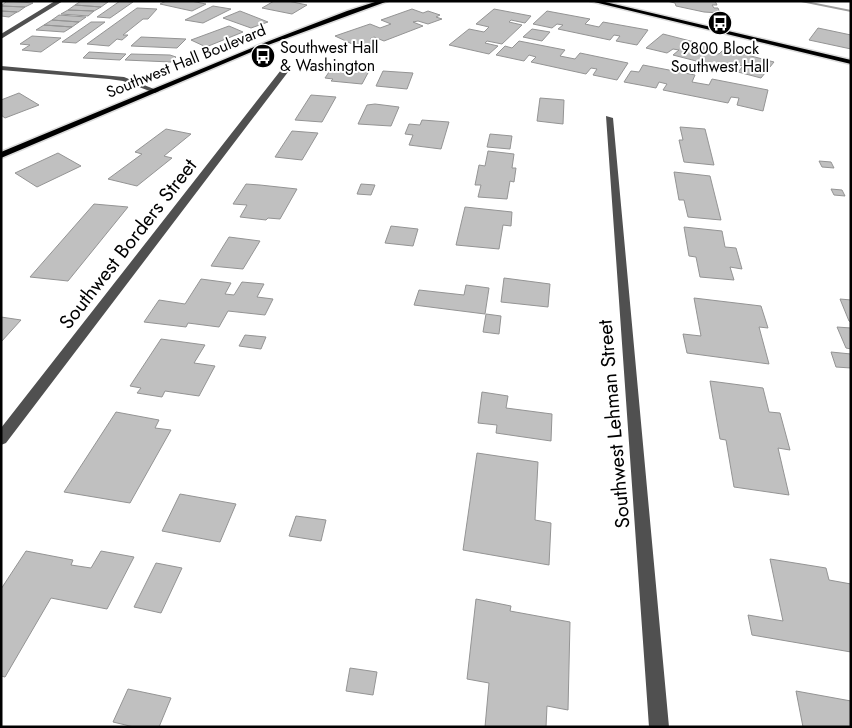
<svg xmlns="http://www.w3.org/2000/svg" width="852" height="728" viewBox="0 0 852 728" font-family="Jost,sans-serif">
<rect width="100%" height="100%" fill="#fff"/>
<g fill="none" stroke-linecap="round" stroke-linejoin="round">
<path fill="#9e9e9e" fill-rule="evenodd" d="M796 1H806L851 10V12Z"/>
</g>
<path fill="#c0c0c0" stroke="#949494" d="M7 1 33 3 25 7 1 6Z
M81 1H89L108 2 101 7 75 5Z
M120 1 133 2 110 18 97 17Z
M166 1H191L206 4 192 11 160 4Z
M274 1H288L307 5 292 14 262 8Z
M667 1H715L717 5H712L714 8H718L720 13 704 12 676 6 675 3Z
M75 5 101 7 94 11 68 10Z
M1 6 25 7 18 12 1 11Z
M213 6 231 9 203 23 185 20Z
M137 8 157 9 148 19H143L123 35H128L122 40 117 39 109 46 87 44Z
M412 9 423 13 428 11 440 15 436 17 442 19 428 24 418 21 413 22 423 26 384 41 374 37 370 39 379 42 363 49 335 36 370 24 380 28 391 24 381 20Z
M494 9 531 16 525 23 511 20 509 22 522 25 502 44 487 41 485 43 498 46 489 54 449 45 469 29 484 32 489 27 476 24Z
M68 10 94 11 88 16 61 14Z
M1 11 17 12 9 17 1 16Z
M240 11 268 22 251 28 223 18Z
M547 11 590 19 585 24 599 27 603 22 648 30 637 45 616 41 620 36 614 35 610 40 558 29 563 25 557 24 552 28 533 24Z
M59 15 86 17 79 22 52 20Z
M52 20 79 22 72 27 44 25Z
M91 22H105L76 43 62 42Z
M44 25 72 27 64 32 36 30Z
M229 26 243 32 206 47 191 40Z
M818 28 851 35V49L809 40Z
M532 29 550 32 542 41 523 37Z
M663 34 710 46 704 51 719 54 724 49 774 62 761 78 738 72 743 66 737 65 731 70 673 55 679 50 673 49 667 53 646 48Z
M32 36 61 38 41 52 22 50 30 45 20 44Z
M141 37 186 39 177 48 131 46Z
M519 41 565 50 560 56 575 59 580 53 628 63 617 80 593 75 597 69 591 68 586 74 531 62 536 57 529 55 524 61 496 55 505 46 512 48Z
M89 52 126 54 120 60 83 58Z
M131 54 170 55 176 57 171 62 125 60Z
M643 65 695 75 692 82 709 85 712 79 768 90 763 111 737 105 739 98 731 97 728 103 663 90 667 84 659 82 656 88 624 82 631 71 639 72Z
M331 69 369 71 362 84 331 81 333 79 325 78Z
M383 71 413 73 407 89 376 86Z
M19 93 39 105 5 118 1 115V100Z
M311 95 336 97 322 122 295 120Z
M540 98 564 100 563 124 537 121Z
M375 104 399 107 391 126 358 124 367 105Z
M422 120 449 122 441 149 409 145 413 135 405 134 409 124 420 125Z
M680 127 705 129 714 165 684 162 679 140H683Z
M166 129 191 134 164 156 172 158 137 186 108 179 142 154 135 152Z
M292 131 318 133 302 160 275 157Z
M490 134 512 136 510 149 487 147Z
M488 151 514 154 512 168H516L514 182 510 181 507 199 478 197 481 185H475L479 165 485 166Z
M58 153 81 166 37 187 15 173Z
M819 161 831 162 834 168 822 167Z
M674 172 710 176 721 220 688 217 684 200H679Z
M246 184 260 185 297 189 280 219 268 218 266 220 240 217 247 205 233 204Z
M361 184 375 185 371 195 357 194Z
M831 189 842 190 845 196 834 195Z
M94 204 128 207 68 281 30 277Z
M465 207 512 212 511 226 503 225 499 249 456 245Z
M391 226 418 229 413 246 385 243Z
M684 227 722 231 725 247 736 248 742 269 730 267 734 280 700 277 696 257 689 256Z
M229 237 260 241 243 269 211 266Z
M504 278 550 284 548 307 501 302Z
M201 279 231 283 225 294 234 295 242 282 264 284 257 297 273 299 265 315 228 311 219 327 188 323 186 327 144 322 159 300 185 304Z
M466 285 489 288 485 314 414 305 419 290 464 295Z
M694 298 761 306 768 328 759 327 769 364 687 353 683 334 701 336Z
M840 299 851 300V322L849 321Z
M486 314 501 316 499 334 483 332Z
M1 317 21 320 1 342Z
M837 327 851 328V349L846 348Z
M245 335 266 337 261 349 239 346Z
M161 339 205 345 194 363 215 366 199 396 165 391 162 397 137 393 141 388 130 386Z
M831 352 851 354V368L836 367Z
M710 381 763 388 769 412 780 413 790 450 778 448 789 495 734 487 726 440 720 439Z
M482 392 508 396 506 408 552 414 551 441 496 433 497 425 478 423Z
M116 412 159 420 155 428 171 430 130 503 64 492Z
M477 453 538 462 535 520 551 523 549 565 463 550Z
M180 494 236 504 220 542 162 531Z
M296 516 326 520 321 541 289 536Z
M26 551 73 560 71 565 91 568 101 551 134 557 107 609 51 598 5 677 1 676V589Z
M770 559 826 568 829 580 851 584V652L752 635 748 615 783 621Z
M156 563 182 568 161 613 134 607Z
M476 599 511 606 510 611 570 622 568 710 547 706 546 727H485L489 683 467 679Z
M350 668 377 672 373 695 346 691Z
M128 689 171 698 159 727H134L113 722Z
M796 691 851 701V727H803Z"/>
<g fill="none" stroke-linecap="round" stroke-linejoin="round">
<g stroke="#dbdbdb" stroke-width="3">
<path id="major" d="M378 1H388L268 45 1 158V152L264 43 347 11Z
M590 1H601L851 60V64Z"/>
</g>
<path fill="#505050" fill-rule="evenodd" d="M55 1H63L1 39V34Z
M1 66 124 77 159 91 155 93 123 81 109 79 1 70Z
M281 70 288 72 6 443 1 445V428Z
M606 116 613 118 669 727H649Z"/>
<use href="#major" fill="#000" fill-rule="evenodd"/>
</g>
<defs>
<g id="bus-disc" transform="scale(1.25)"><circle r="9.5" fill="#000" stroke="#fff"/><path d="M-5-6H5V4H4V6H2V4H-2V6H-4V4H-5ZM-3.5-4V0h7V-4ZM-3.5 1.2v1.5H-2V1.2ZM2 1.2v1.5H3.5V1.2Z" fill="#fff"/></g>
</defs>
<g fill-rule="evenodd">
<use href="#bus-disc" x="720" y="23"/>
<use href="#bus-disc" x="263" y="56"/>
</g>
<g text-anchor="middle" dominant-baseline="central" stroke-width="4" stroke-linejoin="round" paint-order="stroke">
<g font-size="16" fill="#000" stroke="#fff" text-anchor="start">
<text x="280" y="47">Southwest Hall<tspan x="280" dy="18">&amp; Washington</tspan></text>
<text x="720" y="48" text-anchor="middle">9800 Block<tspan x="720" dy="18">Southwest Hall</tspan></text>
</g>
<g font-size="16" fill="#000" stroke="#fff">
<text transform="translate(186 61) rotate(-22)">Southwest Hall Boulevard</text>
</g>
<g font-size="20" fill="#000" stroke="#fff">
<text transform="translate(128 244) rotate(-52)">Southwest Borders Street</text>
<text transform="translate(614 424) rotate(-95)">Southwest Lehman Street</text>
</g>
</g>
<rect width="852" height="728" fill="none" stroke="#000000" stroke-width="5"/>
</svg>
